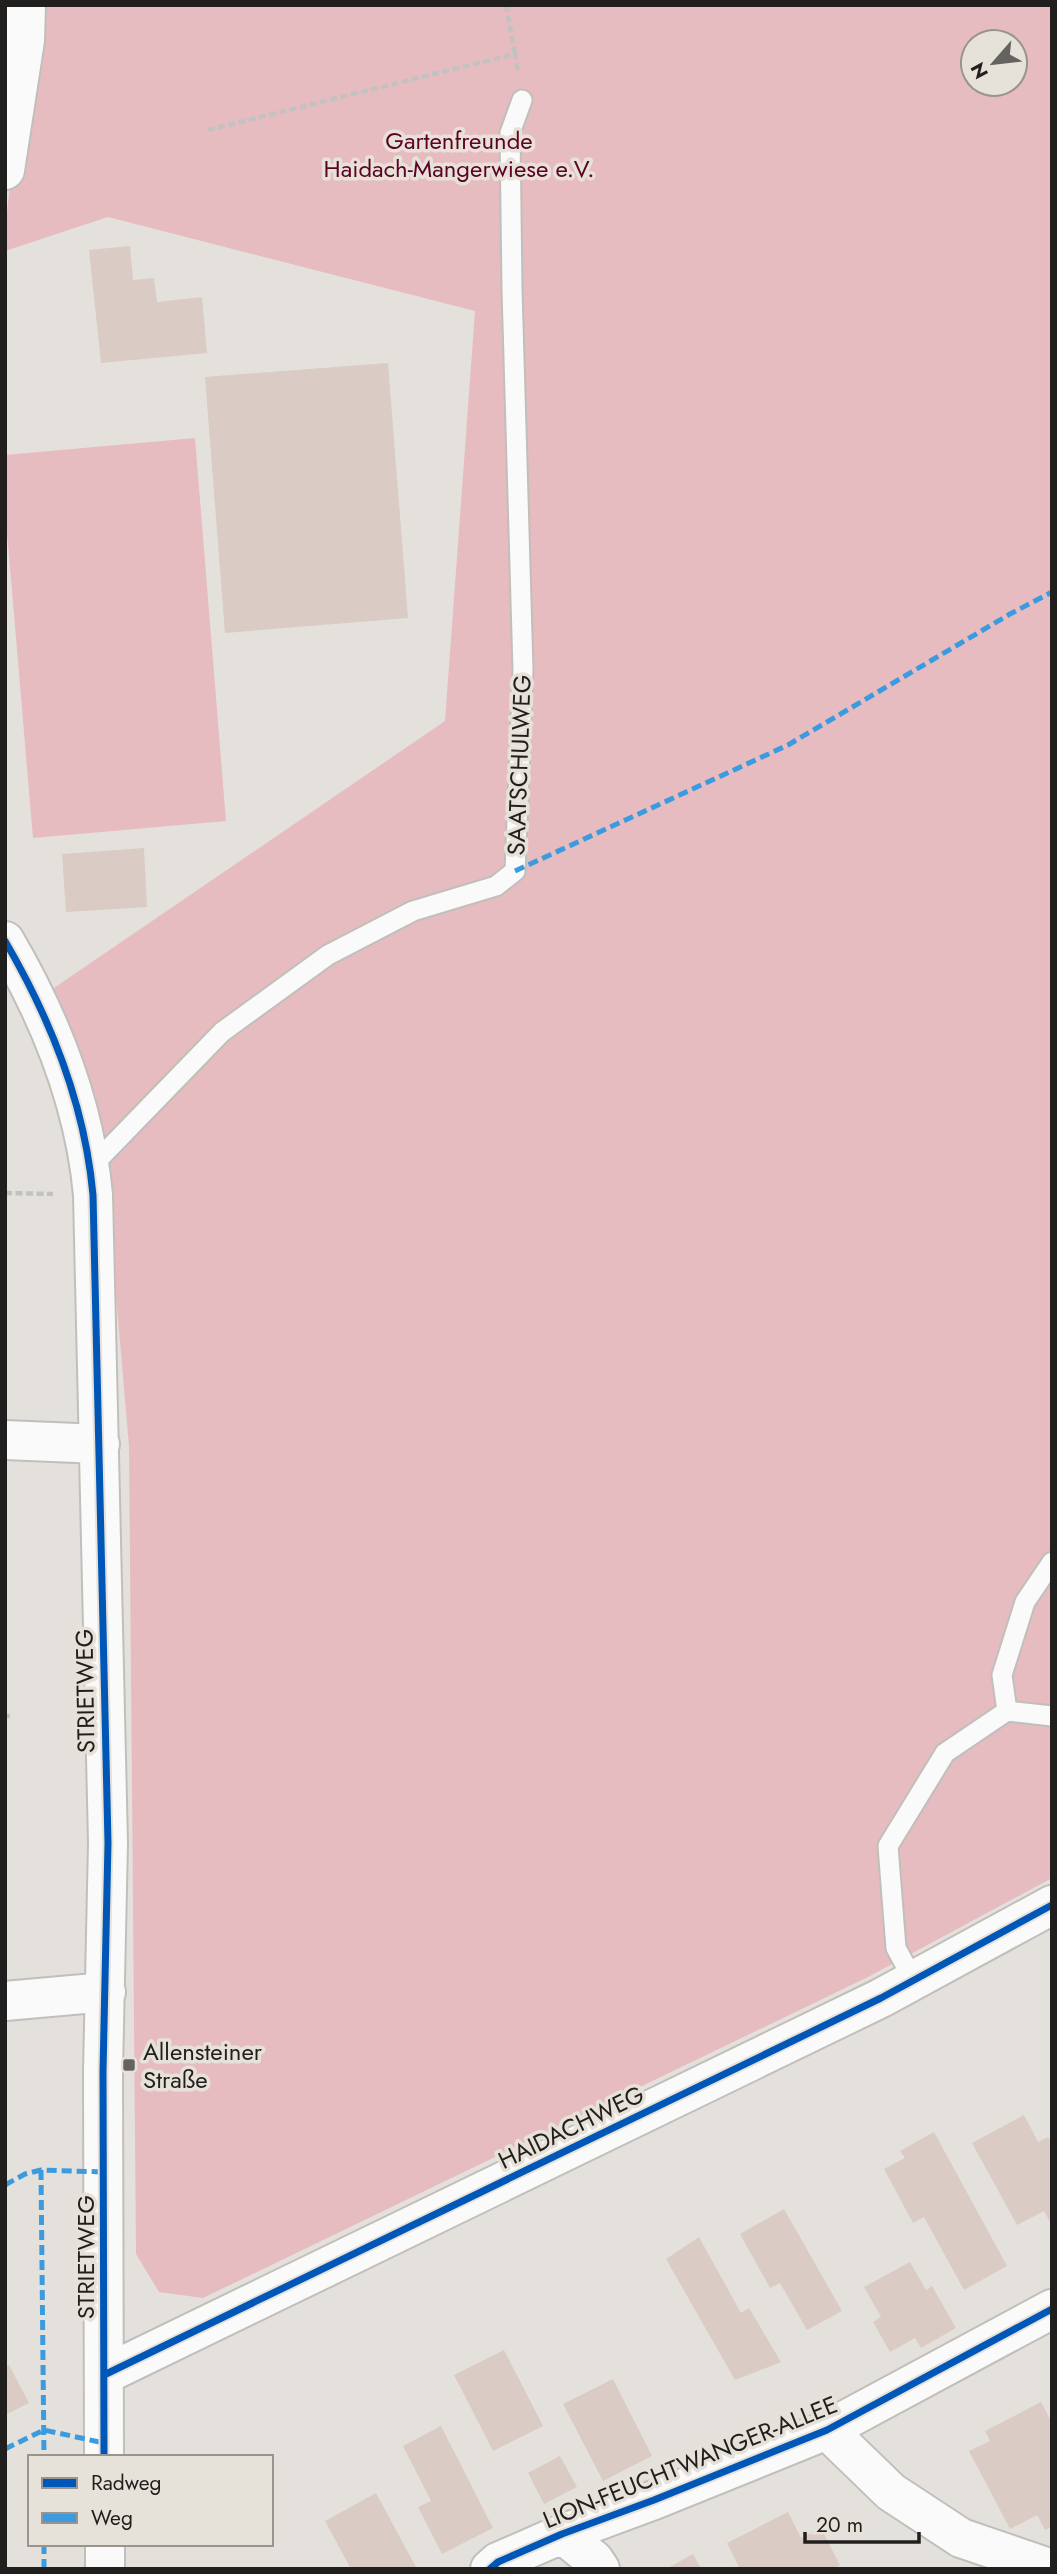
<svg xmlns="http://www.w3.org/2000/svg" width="1057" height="2574" viewBox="0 0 1057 2574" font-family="Jost,sans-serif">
<rect width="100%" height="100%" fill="#e4e1dc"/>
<path fill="#e7bcc0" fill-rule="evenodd" d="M31 5H1052V1878L870 1976 203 2298 159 2292 136 2254 129 1446 107 1192 51 990 445 721 475 311 108 217 5 251V229ZM973 42H1015V84H973Z
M195 438 226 821 33 838 5 509V455Z"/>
<path fill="#dacbc4" d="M130 246 133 280 154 278 157 302 202 297 207 353 101 363 89 250Z
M388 363 408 618 225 633 205 377Z
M144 848 147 907 66 912 62 854Z
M1024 2115 1038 2142 1048 2137 1052 2144V2225L1044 2211 1017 2225 972 2143Z
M934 2132 1007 2266 964 2290 924 2217 913 2223 884 2169 905 2158 900 2151Z
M784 2209 842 2311 807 2330 780 2283 770 2288 740 2234Z
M699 2237 741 2313 749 2308 781 2362 735 2380 666 2259Z
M910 2262 926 2290 932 2286 956 2328 921 2348 915 2338 890 2352 873 2322 881 2317 864 2287Z
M504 2350 543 2426 493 2451 454 2375Z
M9 2365 29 2403 5 2415V2367Z
M613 2379 652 2456 603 2481 563 2404Z
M1041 2402 1052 2423V2527L1045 2530 1037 2515 1010 2529 969 2451 990 2441 985 2431Z
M441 2426 493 2528 442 2554 418 2507 431 2501 403 2446Z
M560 2456 577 2487 544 2504 528 2473Z
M376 2493 417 2569H351L325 2521Z
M788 2512 801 2538 821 2528 840 2565 833 2569H740L727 2543Z
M693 2554 701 2569H666Z"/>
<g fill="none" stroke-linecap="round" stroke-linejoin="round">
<g stroke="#c1bfbb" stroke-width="23">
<path id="lane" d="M91 1167 222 1032 328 955 413 911 496 886 515 871 523 670 512 289 510 133 522 100
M1052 1562 1025 1602 1002 1675 1007 1711 1052 1716
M914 1981 896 1948 888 1846 945 1753 1007 1711"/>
</g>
<g stroke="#c1bfbb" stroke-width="42">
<path id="street" d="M5 170 25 40 26 5
M5 941C50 1018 85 1106 93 1195L108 1843 103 2071 104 2457
M5 1440 100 1444
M5 2001 106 1992
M104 2375 881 1998 1052 1905
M827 2430 891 2492 961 2538 1052 2569
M562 2534 594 2560 600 2569
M105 2544V2569
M490 2569 498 2562 562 2534 654 2500 827 2430 1052 2309"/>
</g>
<path stroke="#c3c2c0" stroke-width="4.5" stroke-dasharray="7 3.5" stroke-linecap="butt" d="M506 5 515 54
M208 130 515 54 518 74
M5 1193 53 1194
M5 1716H10"/>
<use href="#lane" stroke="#fbfafa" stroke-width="19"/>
<use href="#street" stroke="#fbfafa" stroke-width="38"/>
<path stroke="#3c9bdf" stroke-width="5" stroke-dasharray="10 5" stroke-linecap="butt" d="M515 871 788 745 1010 614 1052 592
M41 2170 44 2457
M5 2185 25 2174 41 2170 104 2172
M5 2449 44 2430 104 2443
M44 2569V2544"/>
<g stroke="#e7e2d9" stroke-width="11">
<path id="cycleway" d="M5 941C50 1018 85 1106 93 1195L108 1843 103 2071 104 2457
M104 2375 881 1998 1052 1905
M490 2569 498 2562 562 2534 654 2500 827 2430 1052 2309"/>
</g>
<use href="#cycleway" stroke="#0057b8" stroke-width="7"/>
</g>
<rect fill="#656360" stroke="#e7e2d9" stroke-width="2.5" x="122" y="2058" width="14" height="14" rx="3.5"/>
<g text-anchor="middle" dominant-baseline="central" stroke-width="7" stroke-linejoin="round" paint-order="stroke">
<g font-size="24" fill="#5e0123" stroke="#e7e2d9">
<text x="459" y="140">Gartenfreunde<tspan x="459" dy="28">Haidach-Mangerwiese e.V.</tspan></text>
</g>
<g font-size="24" fill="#211f1d" stroke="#e7e2d9">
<text transform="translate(519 765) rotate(-88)">SAATSCHULWEG</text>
<text transform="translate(85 1691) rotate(-91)">STRIETWEG</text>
<text transform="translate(571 2127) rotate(-26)">HAIDACHWEG</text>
<text transform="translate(85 2257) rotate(-90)">STRIETWEG</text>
<text transform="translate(690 2462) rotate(-22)">LION-FEUCHTWANGER-ALLEE</text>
</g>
<g font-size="24" fill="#211f1d" stroke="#e7e2d9" text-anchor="start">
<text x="143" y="2051">Allensteiner<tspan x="143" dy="28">Straße</tspan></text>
</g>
</g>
<rect width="1057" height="2574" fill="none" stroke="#211f1d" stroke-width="14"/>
<rect x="28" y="2455" width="245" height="91" fill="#e7e2d9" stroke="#98948e" stroke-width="2"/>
<rect x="42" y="2478" width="35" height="10" fill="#0057b8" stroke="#98948e" stroke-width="2"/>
<text x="91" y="2490" font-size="21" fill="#211f1d">Radweg</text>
<rect x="42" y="2513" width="35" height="10" fill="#3c9bdf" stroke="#98948e" stroke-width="2"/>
<text x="91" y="2525" font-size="21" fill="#211f1d">Weg</text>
<g transform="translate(994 63) rotate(242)"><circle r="33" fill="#e7e2d9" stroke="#98948e" stroke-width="2"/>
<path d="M0-5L12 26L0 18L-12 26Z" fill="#656360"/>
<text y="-10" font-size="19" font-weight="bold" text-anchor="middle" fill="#211f1d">N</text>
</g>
<path d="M805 2532v10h114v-10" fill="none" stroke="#211f1d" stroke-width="3.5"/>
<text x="816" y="2532" font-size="21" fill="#211f1d" stroke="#e7e2d9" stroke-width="5" paint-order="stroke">20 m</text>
</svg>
